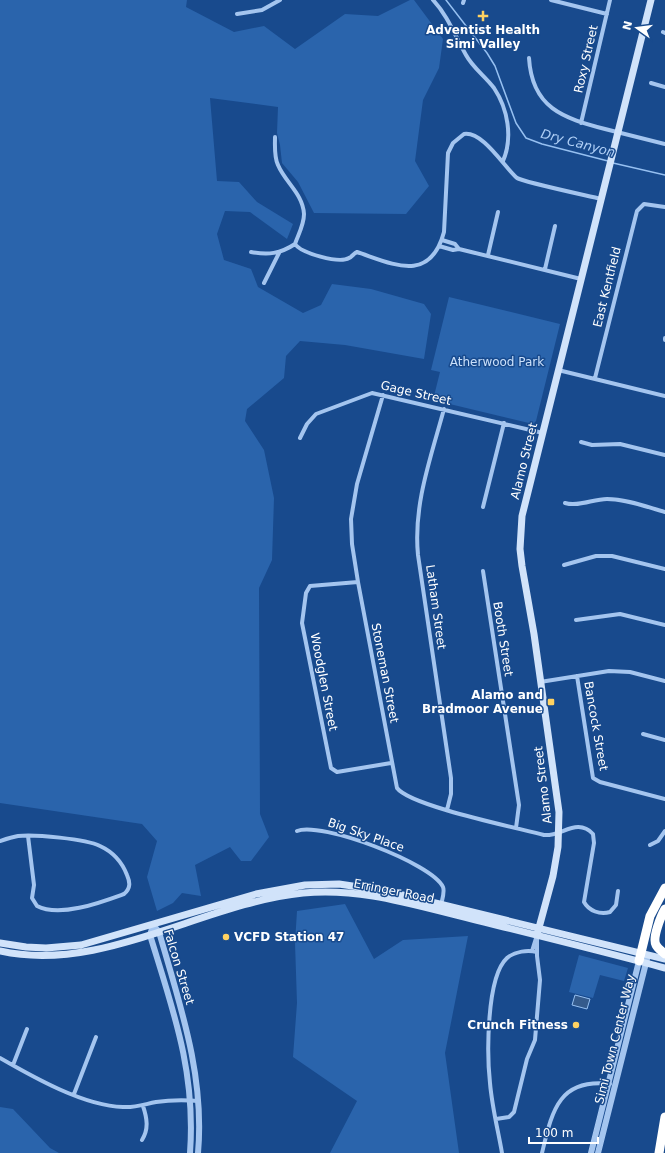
<svg xmlns="http://www.w3.org/2000/svg" width="665" height="1153" viewBox="0 0 665 1153" font-family="'DejaVu Sans',sans-serif">
<rect width="100%" height="100%" fill="#184a8d"/>
<path fill="#2a64ac" d="M0 0H187L186 7 234 32 264 26 295 49 345 14 378 16 410 0H414L443 39 439 68 423 100 415 161 429 186 406 214 314 213 298 182 282 163 280 145 277 133 278 107 210 98 217 181 239 182 257 202 293 224 287 239 250 212 225 211 217 234 224 260 251 269 258 287 303 313 321 305 332 284 371 289 424 304 431 314 424 359 345 345 300 341 286 356 284 378 247 409 245 421 264 450 274 498 272 560 259 588 260 814 269 837 251 861H241L230 847 195 865 201 896 182 893 173 903 157 911 147 877 157 841 142 824 0 803Z
M449 297 560 324 536 421 533 424 433 400 440 372 431 370Z
M345 904 374 959 403 940 468 936 445 1053 459 1153H330L357 1101 293 1057 297 1003 295 943 297 911Z
M579 955 628 968 624 981 600 975 593 998 569 992Z
M0 1107 13 1109 50 1148 59 1153H0Z"/>
<path fill="#355b8c" stroke="#96c0f1" d="M575 995 590 999 587 1009 572 1005Z"/>
<g fill="none" stroke-linecap="round" stroke-linejoin="round">
<path stroke="#96c0f1" stroke-width="1.5" d="M446 0 487 53 495 66 516 123 526 138 542 144 608 161
M613 163 665 175"/>
<path stroke="#a4c5ef" stroke-width="4" d="M433 0C448 16 455 36 466 55 473 68 485 76 494 88 508 109 513 138 503 161
M551 0 607 14
M463 3 464 0
M237 14 262 10 280 0
M663 32 665 33
M529 58C532 108 563 118 605 129 625 134 645 139 665 144
M651 83 665 87
M581 123 610 0
M275 137C275 146 274 157 278 165 285 182 303 194 304 214 304 225 298 235 295 244
M442 240 455 244 459 249 581 279
M439 246 453 250 459 249
M251 252C268 255 280 254 295 244 301 253 339 264 349 258 352 257 354 253 357 252 393 264 430 284 444 232L448 153 453 143 464 134C483 131 504 167 517 178 523 182 589 196 601 199
M488 255 498 212
M545 269 555 226
M264 283 279 253
M665 338V340
M558 370 665 396
M595 378 637 211 644 204 665 207
M383 395 357 484 351 519 352 544 358 582 397 788C410 806 518 828 544 835 561 837 577 817 593 834L594 843 584 902C589 911 600 915 610 912L616 905 618 891
M444 409C431 457 413 505 418 555L451 778V794L447 810
M300 438 307 424 316 414 372 393 543 433
M581 442 592 445 620 444 665 455
M565 503C579 507 593 499 607 499 626 499 647 507 665 512
M483 507 504 423
M564 565 596 556H612L665 569
M483 571 519 805 516 828
M358 582 310 586 306 593 302 623 331 768 337 772 391 763
M576 620 620 614 665 625
M577 676 593 778 600 782 665 799
M540 682 609 671 630 672 665 681
M643 734 665 740
M297 831C320 821 432 863 443 887 445 892 442 900 441 905
M0 841C6 839 12 837 18 836 34 834 86 839 100 846 113 852 122 862 127 875 130 882 131 888 124 894 102 902 60 918 37 906L32 898 34 885 28 836
M650 845 658 841 665 831
M532 951 537 935
M0 1058C33 1077 84 1106 123 1107 135 1108 145 1104 156 1102 170 1100 185 1100 199 1101
M13 1065 27 1029
M74 1094 96 1037
M496 1119 509 1117 514 1112 527 1059 535 1040 540 980 537 956V935
M142 1140C149 1129 147 1118 143 1106
M502 1153C498 1130 492 1107 490 1083 487 1056 486 977 507 958 515 951 528 950 537 952
M542 1153C552 1112 558 1078 610 1084"/>
<path stroke="#a4c5ef" stroke-width="6" d="M153 925 159 932C180 1005 205 1076 198 1153
M153 925 150 935C173 1010 196 1072 190 1153
M591 1153 639 961
M598 1153 648 955"/>
<path stroke="#d1e3fa" stroke-width="7" d="M537 935 553 876 558 847 559 812 534 634 522 566 520 549 522 516 651 0
M0 943 26 947 46 948 81 945 256 894 305 885 339 884 386 891 665 959
M0 951C102 974 203 903 303 893 361 887 417 906 472 919 536 935 601 951 665 968"/>
<path stroke="#fff" stroke-width="9" d="M665 909C661 916 652 938 656 945 658 949 662 951 665 954
M639 961 650 916 665 888
M659 1153 665 1117"/>
</g>
<g fill="#ffd261" stroke="#184a8d" stroke-width="1.5">
<path d="M481 10h4v4h4v4h-4v4h-4v-4h-4v-4h4z"/>
<rect x="547" y="698" width="8" height="8" rx="2"/>
<circle cx="226" cy="937" r="4"/>
<circle cx="576" cy="1025" r="4"/>
</g>
<g text-anchor="middle" dominant-baseline="central" stroke-width="3" stroke-linejoin="round" paint-order="stroke">
<g font-size="12" font-weight="bold" fill="#fff" stroke="#184a8d" text-anchor="end">
<text x="483" y="30" text-anchor="middle">Adventist Health<tspan x="483" dy="14">Simi Valley</tspan></text>
<text x="543" y="695">Alamo and<tspan x="543" dy="14">Bradmoor Avenue</tspan></text>
<text x="234" y="937" text-anchor="start">VCFD Station 47</text>
<text x="568" y="1025">Crunch Fitness</text>
</g>
<g font-size="12" fill="#fff" stroke="#184a8d">
<text transform="translate(586 59) rotate(-77)">Roxy Street</text>
<text transform="translate(607 287) rotate(-76)">East Kentfield</text>
<text transform="translate(416 393) rotate(13)">Gage Street</text>
<text transform="translate(524 461) rotate(-76)">Alamo Street</text>
<text transform="translate(436 607) rotate(82)">Latham Street</text>
<text transform="translate(503 639) rotate(81)">Booth Street</text>
<text transform="translate(385 673) rotate(79)">Stoneman Street</text>
<text transform="translate(324 682) rotate(79)">Woodglen Street</text>
<text transform="translate(596 726) rotate(80)">Bancock Street</text>
<text transform="translate(543 785) rotate(-97)">Alamo Street</text>
<text transform="translate(366 835) rotate(19)">Big Sky Place</text>
<text transform="translate(394 891) rotate(11)">Erringer Road</text>
<text transform="translate(179 967) rotate(73)">Falcon Street</text>
<text transform="translate(615 1039) rotate(-76)">Simi Town Center Way</text>
</g>
<g font-size="12" fill="#cae0fb" stroke="#184a8d">
<text x="497" y="362">Atherwood Park</text>
</g>
<g font-size="13" font-style="italic" fill="#afcff6" stroke="#184a8d">
<text transform="translate(578 143) rotate(15)">Dry Canyon</text>
</g>
</g>
<g transform="translate(637 28) rotate(284)" stroke="#184a8d" stroke-width="3" paint-order="stroke">
<path d="M0-3L7 15L0 10L-7 15Z" fill="#ffffff"/>
<text y="-6" font-size="11" font-weight="bold" text-anchor="middle" fill="#ffffff">N</text>
</g>
<path d="M529 1137v6h69v-6" fill="none" stroke="#ffffff" stroke-width="2"/>
<text x="535" y="1137" font-size="12" fill="#ffffff" stroke="#184a8d" stroke-width="3" paint-order="stroke">100 m</text>
</svg>
